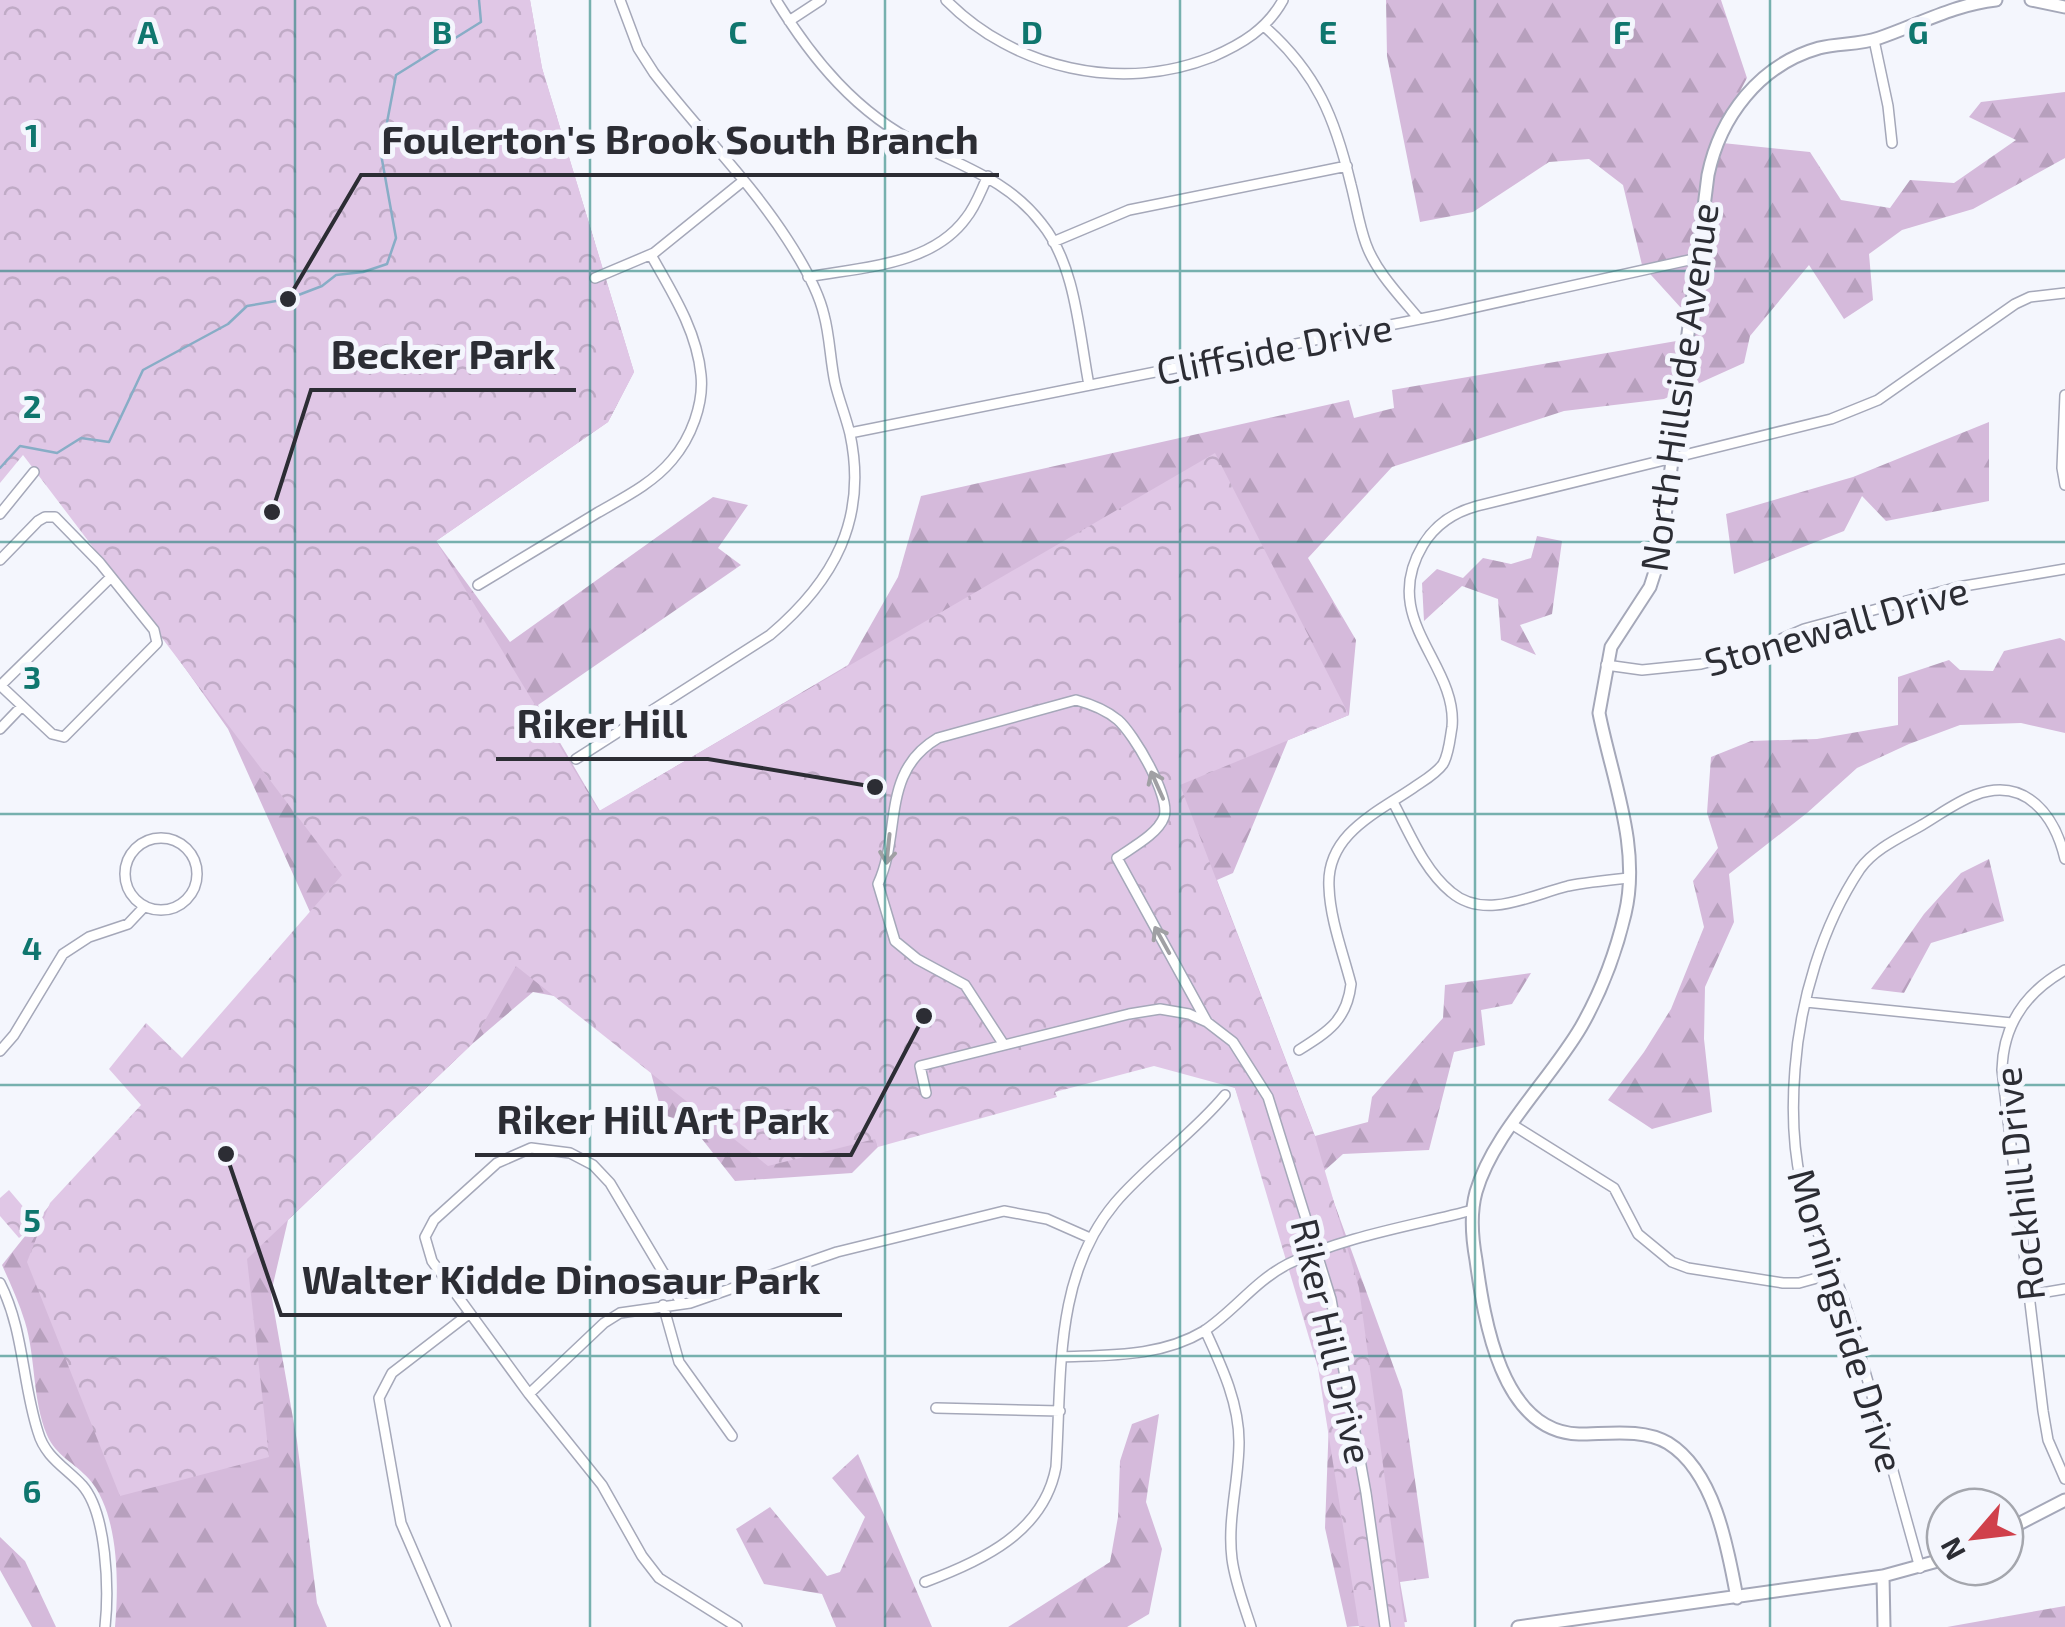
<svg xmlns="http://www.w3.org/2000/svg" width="2065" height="1627" viewBox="0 0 2065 1627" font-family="'Exo 2',sans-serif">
<defs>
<pattern id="forest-firs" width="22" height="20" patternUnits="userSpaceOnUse" patternTransform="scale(2.5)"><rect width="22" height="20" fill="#d5badb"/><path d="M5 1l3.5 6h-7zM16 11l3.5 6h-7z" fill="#b7a0bd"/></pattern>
<pattern id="park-crowns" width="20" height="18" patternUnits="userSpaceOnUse" patternTransform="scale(2.5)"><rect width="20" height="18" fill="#e0c7e6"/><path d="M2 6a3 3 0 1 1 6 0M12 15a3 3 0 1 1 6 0" fill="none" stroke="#c0abc6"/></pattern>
</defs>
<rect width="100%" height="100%" fill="#f4f6fd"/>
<path fill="url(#forest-firs)" d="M0 0H530L542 68 634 372 608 422 436 541 510 642 713 497 748 505 718 548 741 565 538 705 600 811 848 665 898 577 921 496 1349 400 1354 418 1394 408 1392 390 1688 339 1691 319 1642 265 1623 185 1589 159 1549 162 1473 212 1420 222 1387 56 1386 0H1721L1747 78 1713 142 1810 152 1841 200 1890 208 1910 180 1954 183 2016 140 1969 117 1981 102 2065 92V158L1973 209 1902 230 1869 254 1873 300 1844 319 1809 265 1750 336 1744 363 1664 399 1564 411 1392 467 1308 558 1356 640 1349 715 1288 740 1233 873 1217 880 1315 1136 1368 1122 1372 1097 1443 1018 1445 985 1531 973 1512 1004 1481 1010 1485 1045 1454 1052 1429 1150 1343 1154 1323 1172 1402 1390 1429 1578 1400 1582 1407 1622 1347 1627 1325 1528 1331 1367 1235 1088 1136 1037 858 1061 878 1147 852 1173 735 1181 691 1125 662 1114 643 1043 586 1002 533 992 471 1045 288 1220 271 1293 297 1441 317 1603 327 1627H115C119 1583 119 1513 89 1479 75 1463 56 1456 47 1435 32 1399 36 1358 25 1322 19 1302 10 1283 2 1265L53 1201 106 1292 208 1287 310 912 228 729 129 589Z
M1989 422V501L1886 521 1862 496 1844 531 1734 574 1726 514 1853 477Z
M1537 536 1562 541 1552 614 1520 625 1536 655 1501 640 1498 599 1462 586 1424 621 1422 583 1437 569 1463 578 1483 558 1511 564 1531 558Z
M2060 638 2065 641V733L2021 723 1960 725 1909 744 1857 768 1807 813 1729 874 1734 922 1705 987 1704 1039 1712 1112 1652 1129 1608 1100 1644 1052 1671 1009 1704 927 1693 881 1718 848 1707 813 1711 757 1751 741 1817 739 1898 725V677L1949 660 1960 670 1993 671 2004 651Z
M1989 859 2004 921 1931 943 1904 993 1871 989 1924 914 1961 873Z
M1159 1414 1146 1502 1162 1549 1149 1614 1127 1627H1008L1110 1562 1118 1517 1120 1461 1132 1424Z
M858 1454 932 1627H836L822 1594 764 1584 736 1529 770 1507 827 1576 840 1572 865 1517 832 1478Z
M0 1537 25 1561 56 1627H32L0 1570Z
M2065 1606V1627H1947Z"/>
<path fill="url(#park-crowns)" d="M0 0H530L542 68 634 372 608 422 436 541 599 811 1215 453 1349 715 1180 785 1315 1137 1359 1288 1405 1627H1359L1318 1368 1235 1088 1154 1066 1055 1092 1057 1097 878 1147 875 1139 768 1166 516 966 471 1045 247 1259 269 1457 120 1496 27 1262 50 1203 141 1105 109 1069 146 1023 182 1058 342 875 23 455 0 483Z
M9 1190 37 1223 19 1238 0 1216V1198Z"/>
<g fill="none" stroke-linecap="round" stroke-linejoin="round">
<path stroke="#88adc6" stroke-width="2.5" d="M0 468 20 446 57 453 81 438 109 442 143 370 228 324 247 306 288 299 322 286 336 275 363 272 387 264 396 238 381 154 396 75 481 22 479 0"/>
<g stroke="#a5a8b9" stroke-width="12">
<path id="minor" d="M776 0C812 59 857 114 921 145 966 168 1009 181 1042 224 1076 266 1079 334 1089 385
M946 0C1014 69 1121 93 1212 57 1242 44 1267 29 1283 0
M789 21 821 0
M1265 27C1317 73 1335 118 1351 185 1356 204 1359 225 1366 244 1376 272 1401 297 1419 319
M1874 40 1888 106 1892 143
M1053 242 1129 210 1347 166
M808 277C861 267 931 266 966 218 976 206 981 190 988 176
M595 278 654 253 743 181
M2065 395 2062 468 2065 485
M850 433 1440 315 1698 258
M0 514 34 472
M0 560 38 521 45 517H55L100 563 154 630 157 643 64 737 52 734 0 685
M478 585C518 561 557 537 597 513 623 498 652 484 672 460 691 438 704 404 701 375 697 331 672 292 651 255
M1606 665 1642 670 1701 664 1756 650 1804 629 1958 587 2065 569
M1 685 111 577
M0 729 22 706
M576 759 770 635C834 581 868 519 850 434 846 417 839 400 835 383 830 360 830 337 824 315 818 289 802 262 787 239 749 180 697 129 654 73L638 48 620 0
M1393 802C1409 832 1424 870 1451 892 1485 921 1531 895 1568 886 1588 882 1609 880 1629 878
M125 874a36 36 0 1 1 72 0a36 36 0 1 1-72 0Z
M2065 970C2026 992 2003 1025 2002 1070L2043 1411 2048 1440 2065 1479
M1806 1002 2012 1023
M1004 1045 965 985 917 959 895 941 878 884C902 832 880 772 938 738L1076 700C1091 704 1106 710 1118 720 1134 734 1171 797 1164 817 1158 834 1131 848 1117 858L1207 1022
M1299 1050C1328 1032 1347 1020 1351 984 1343 953 1330 919 1329 887 1326 835 1376 813 1413 788 1423 781 1436 774 1443 764 1449 754 1450 738 1452 727 1458 663 1378 620 1423 545 1435 525 1455 512 1477 506L1831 419 1878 400 2015 304 2030 297 2065 293
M0 1051 14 1035 63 954 89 937 128 924 145 906
M926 1093 920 1066 1129 1014 1160 1009 1189 1014 1207 1022 1233 1042 1268 1097 1331 1299 1366 1493 1385 1627
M1513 1125 1614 1188 1638 1234 1672 1262 1688 1268 1783 1283H1799L1835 1273
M0 1283C24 1330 22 1383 38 1432 45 1457 65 1467 82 1485 107 1513 109 1590 105 1627
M2029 1295 2065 1289
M682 1304 610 1183 593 1165 570 1153 531 1148 497 1163 434 1220 425 1237 432 1261 529 1394 602 1485 642 1556 659 1578 737 1627
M663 1305 679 1362 732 1436
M1205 1330C1221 1365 1239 1402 1239 1442 1239 1481 1227 1519 1232 1559 1235 1582 1244 1605 1251 1627
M1062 1357C1109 1355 1161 1357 1204 1331 1234 1311 1255 1281 1288 1264 1345 1236 1412 1226 1473 1210
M529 1394 604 1323 620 1313 690 1303 837 1252 1004 1211 1047 1219 1090 1238
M936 1408 1060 1411
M1920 1568C1895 1480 1872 1391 1845 1304 1832 1263 1812 1225 1801 1183 1793 1147 1792 1106 1795 1069 1800 1001 1822 926 1860 869 1874 849 1901 837 1922 825 1939 815 1956 802 1975 795 2026 776 2055 816 2065 859
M925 1582C982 1561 1044 1532 1056 1467 1062 1377 1053 1277 1115 1203 1148 1164 1192 1135 1225 1095
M446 1627 401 1523 379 1398 392 1373 470 1313"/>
</g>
<g stroke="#a5a8b9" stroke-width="15">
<path id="tertiary" d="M2031 0 2065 7
M2005 1531 2065 1500
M1883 1576 1884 1627
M1737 1598C1728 1549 1715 1472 1668 1443 1643 1428 1607 1434 1579 1434 1501 1432 1484 1319 1476 1260 1472 1238 1470 1214 1476 1192 1493 1133 1550 1080 1581 1027 1601 992 1616 952 1625 914 1641 847 1612 779 1599 713L1611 647 1650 587 1660 556 1708 175C1720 117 1759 65 1819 48 1839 43 1859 45 1879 38 1917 25 1956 4 1996 0
M1518 1627 1883 1576 1945 1559"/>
</g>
<use href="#minor" stroke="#fff" stroke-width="9"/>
<use href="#tertiary" stroke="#fff" stroke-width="11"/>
</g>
<defs><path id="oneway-shaft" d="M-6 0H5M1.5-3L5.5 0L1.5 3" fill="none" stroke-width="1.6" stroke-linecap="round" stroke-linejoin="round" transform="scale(2.5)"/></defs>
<g stroke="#a0a0a4">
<use href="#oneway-shaft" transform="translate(1157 785) rotate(-114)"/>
<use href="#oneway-shaft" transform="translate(888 849) rotate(96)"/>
<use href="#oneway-shaft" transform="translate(1162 940) rotate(-119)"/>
</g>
<path fill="none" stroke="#0f766e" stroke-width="2.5" stroke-opacity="0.55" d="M295 0V1627M590 0V1627M885 0V1627M1180 0V1627M1475 0V1627M1770 0V1627M0 271H2065M0 542H2065M0 814H2065M0 1085H2065M0 1356H2065"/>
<g text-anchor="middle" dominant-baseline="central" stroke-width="10" stroke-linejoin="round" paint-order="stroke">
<g font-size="38" fill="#2c2d34" stroke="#f4f6fd">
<text transform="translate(1274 348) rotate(-11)">Cliffside Drive</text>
<text transform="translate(1678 387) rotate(-82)">North Hillside Avenue</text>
<text transform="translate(1836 625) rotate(-16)">Stonewall Drive</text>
<text transform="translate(2018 1184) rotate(-96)">Rockhill Drive</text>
<text transform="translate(1847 1320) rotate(73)">Morningside Drive</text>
<text transform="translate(1333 1341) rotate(77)">Riker Hill Drive</text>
</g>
</g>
<g font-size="32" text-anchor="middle" font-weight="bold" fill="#0f766e" stroke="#f4f6fd" stroke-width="10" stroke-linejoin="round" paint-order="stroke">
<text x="148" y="44">A</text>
<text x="442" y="44">B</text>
<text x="738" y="44">C</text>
<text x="1032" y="44">D</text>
<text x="1328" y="44">E</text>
<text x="1622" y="44">F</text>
<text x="1918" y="44">G</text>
<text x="32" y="147">1</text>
<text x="32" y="418">2</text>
<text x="32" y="689">3</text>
<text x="32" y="960">4</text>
<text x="32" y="1232">5</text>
<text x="32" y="1503">6</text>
</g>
<path fill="none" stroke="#2c2d34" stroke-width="4" d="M288 299L361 175H999M272 512L311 390H576M875 787L708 759H496M924 1016L851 1155H475M226 1154L281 1315H842"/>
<g fill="#2c2d34" stroke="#f4f6fd" stroke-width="4">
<circle cx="288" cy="299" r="10"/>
<circle cx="272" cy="512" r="10"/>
<circle cx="875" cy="787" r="10"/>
<circle cx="924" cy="1016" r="10"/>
<circle cx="226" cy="1154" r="10"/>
</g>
<g font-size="40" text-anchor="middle" font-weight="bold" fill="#2c2d34" stroke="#f4f6fd" stroke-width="10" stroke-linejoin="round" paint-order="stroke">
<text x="680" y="154">Foulerton's Brook South Branch</text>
<text x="443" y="369">Becker Park</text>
<text x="602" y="738">Riker Hill</text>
<text x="663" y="1134">Riker Hill Art Park</text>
<text x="561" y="1294">Walter Kidde Dinosaur Park</text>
</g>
<g transform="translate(1975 1537) rotate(242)"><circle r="48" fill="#f4f6fd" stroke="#a4a6ad" stroke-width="2.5"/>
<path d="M0-8L18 38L0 25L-18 38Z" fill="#d0404b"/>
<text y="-15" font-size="28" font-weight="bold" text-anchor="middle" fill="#2c2d34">N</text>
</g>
</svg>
